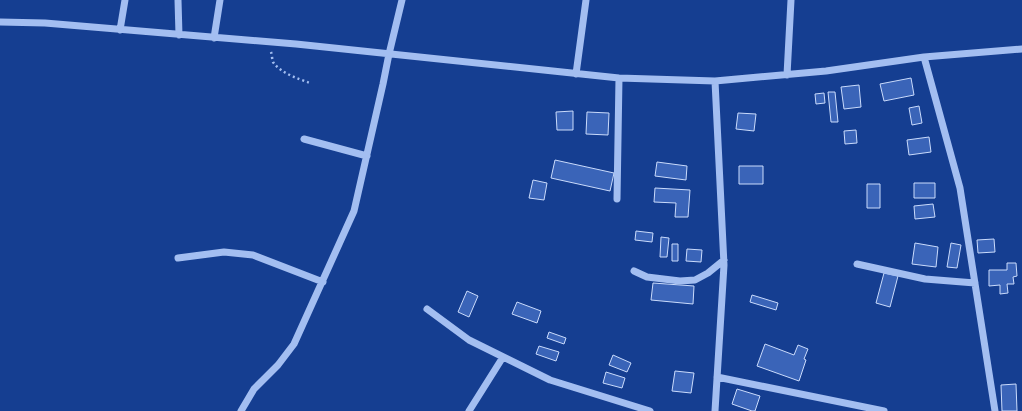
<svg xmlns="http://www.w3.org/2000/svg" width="1022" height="411" viewBox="0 0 1022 411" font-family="'Exo 2',sans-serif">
<rect width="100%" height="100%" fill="#153e91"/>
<path fill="#3a64b8" stroke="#cadbfc" d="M911 78 914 95 884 101 880 84Z
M859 85 861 107 844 109 841 87Z
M828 92H835L838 122H831Z
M824 93 825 103 816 104 815 94Z
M919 106 922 123 912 125 909 108Z
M573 111V130H557L556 112Z
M587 112 609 113 608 135 586 134Z
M738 113 756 114 754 131 736 129Z
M856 130 857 143 845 144 844 131Z
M929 137 931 152 909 155 907 140Z
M555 160 614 173 610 191 551 178Z
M657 162 687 166 686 180 655 176Z
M739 166H763V184H739Z
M533 180 547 183 544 200 529 198Z
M914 183H935V198H914Z
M867 184H880V208H867Z
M655 188 690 190 688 217H675L676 203 654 202Z
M933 204 935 217 915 219 914 206Z
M636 231 653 233 652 242 635 240Z
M661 237 669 238 667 257H660Z
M994 239 995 252 978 253 977 240Z
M915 243 938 247 936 267 912 264Z
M951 243 961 245 957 268 947 267Z
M672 244H678V261H672Z
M687 249 702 250 701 262 686 261Z
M1007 263H1016L1017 276 1013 277 1014 284H1007L1008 293 1000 294V285L989 286V270H1007Z
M884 273 898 276 890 307 876 303Z
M653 283 694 286 693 304 651 300Z
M467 291 478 296 469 317 458 312Z
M752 295 778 303 776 310 750 302Z
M517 302 541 311 537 323 512 314Z
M549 332 566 338 564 344 547 338Z
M765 344 794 355 798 345 808 349 804 359 806 360 799 381 757 366Z
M539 346 559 352 556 361 536 354Z
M613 355 631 363 627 372 609 365Z
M675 371 694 373 691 393 672 391Z
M606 372 625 378 622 388 603 383Z
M1016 384 1017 411H1002L1001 385Z
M737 389 760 396 755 411H752L732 404Z"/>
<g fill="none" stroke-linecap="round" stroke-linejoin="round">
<path stroke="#a3bef1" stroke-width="2.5" stroke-dasharray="2 3" stroke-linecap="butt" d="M271 52C272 55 272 59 273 62 280 73 299 79 310 83"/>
<path stroke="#a3bef1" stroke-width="7" d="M178 0 179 35
M0 22 45 23 296 44 619 78 715 81 826 71 924 57 1022 49
M120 30 125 0
M214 38 220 0
M924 57 960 188 995 411
M576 74 586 0
M787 75 791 0
M304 139 367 156
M617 199 619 78
M178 258 224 252 253 255 323 282
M857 264 925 279 975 283
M634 271 647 277 680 281 695 280 708 273 724 260
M427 309 469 340 550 380 650 411
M717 377 884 411
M241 411 254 389 278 365 294 344 354 211 383 84 389 54 402 0
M469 411 503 357
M715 411 724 265 715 81"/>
</g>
</svg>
